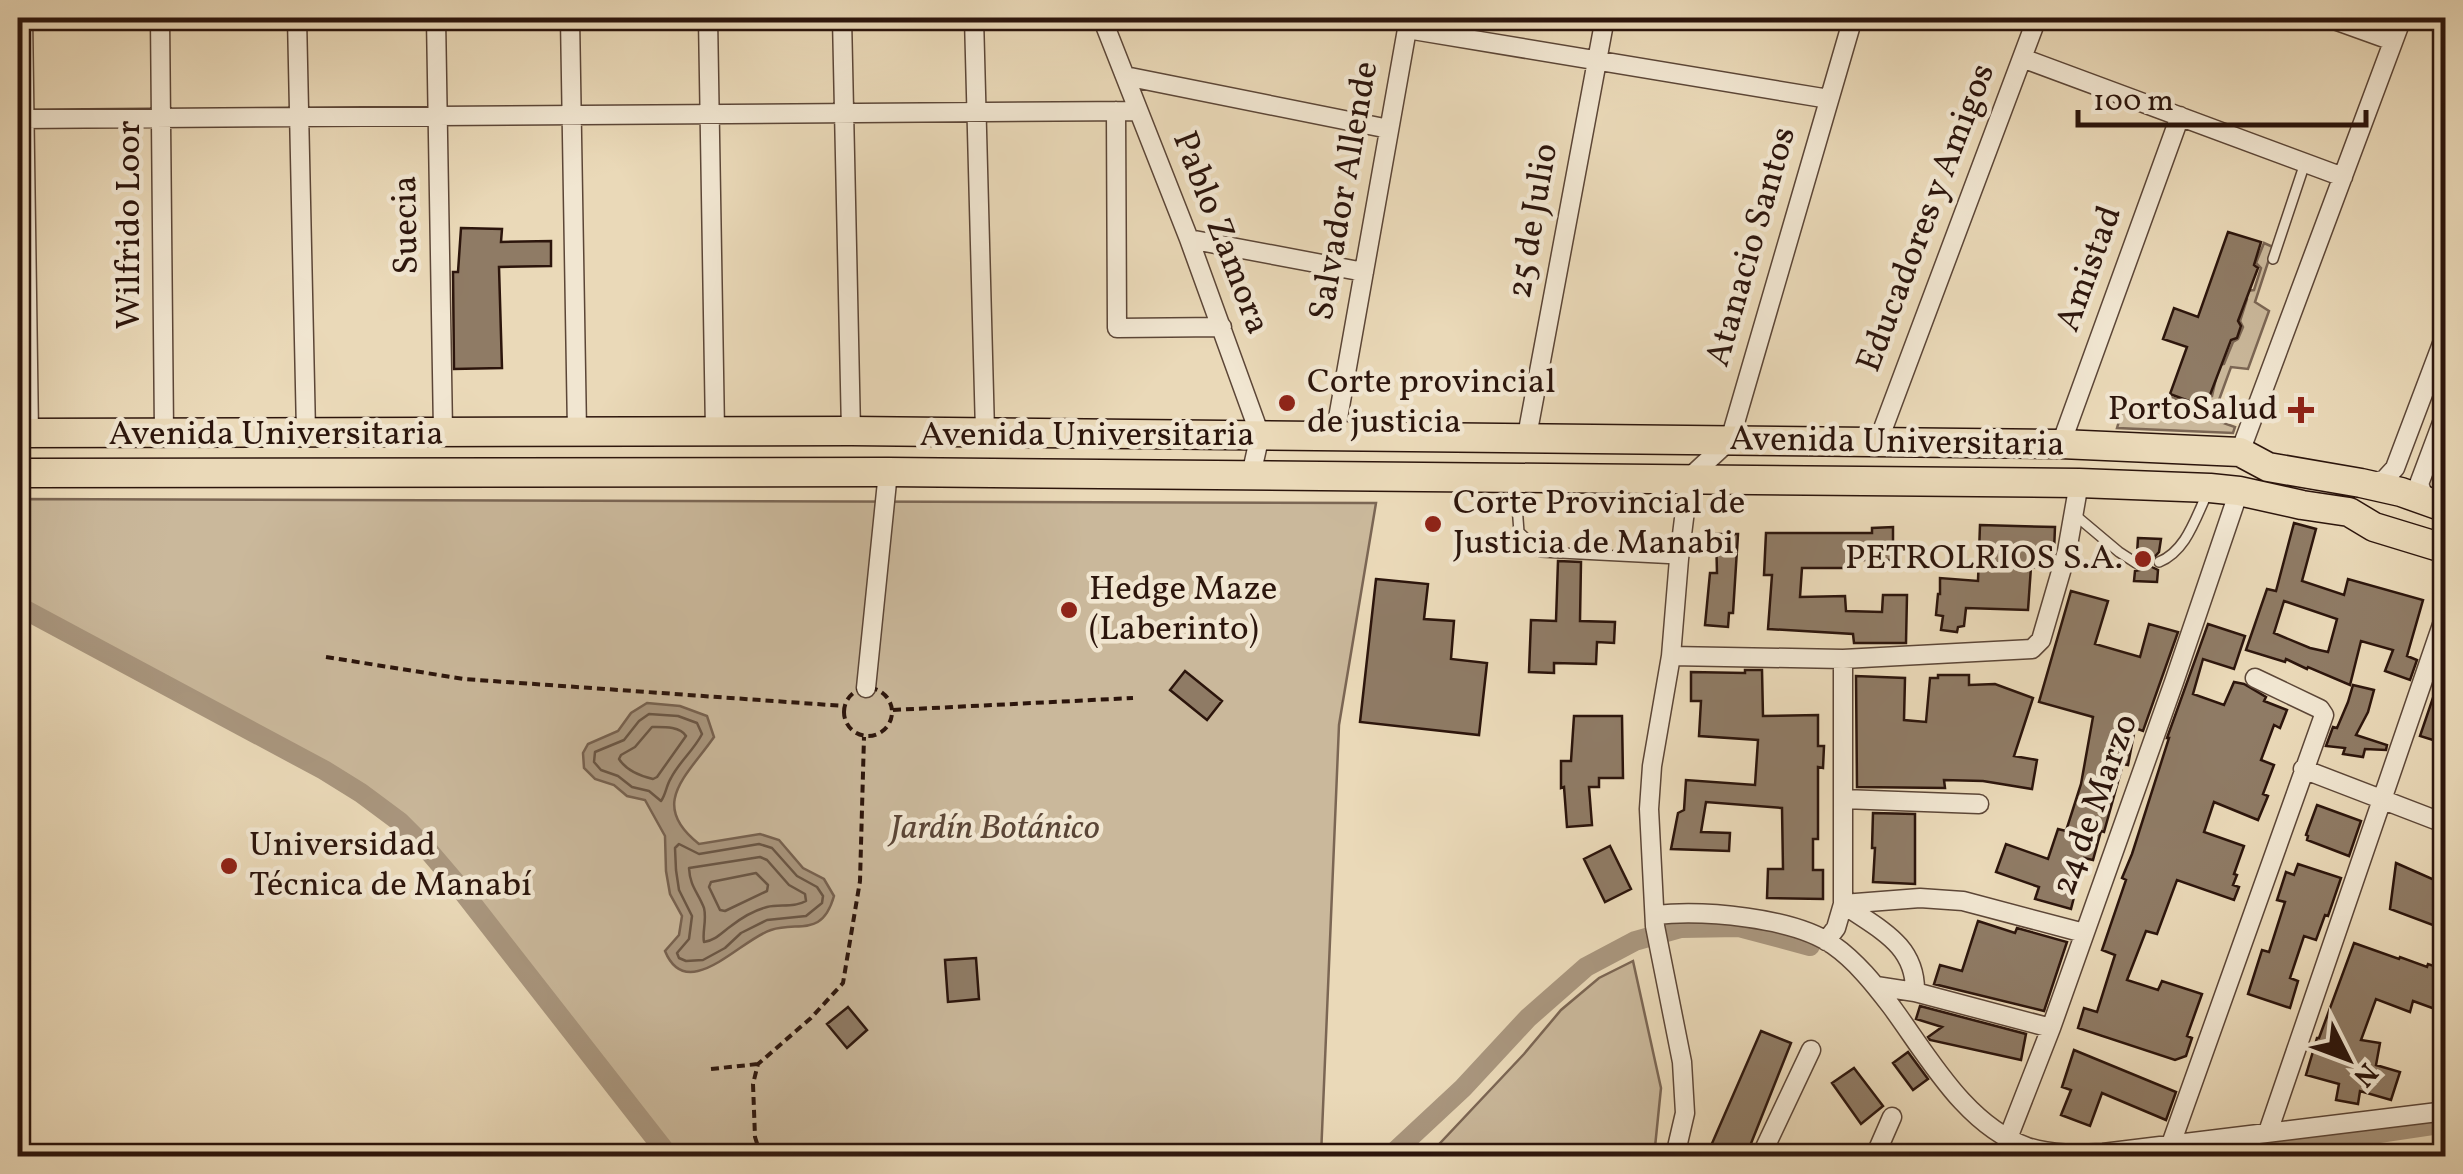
<svg xmlns="http://www.w3.org/2000/svg" width="2463" height="1174" viewBox="0 0 2463 1174" font-family="Vollkorn,serif">
<rect width="100%" height="100%" fill="#ead9b8"/>
<filter id="stains"><feTurbulence type="fractalNoise" baseFrequency=".002" numOctaves="4"/><feColorMatrix values="0 0 0 0 .2 0 0 0 0 .09 0 0 0 0 .02 0 0 0 .5 -.17"/></filter>
<radialGradient id="worn" r=".72"><stop offset=".6" stop-color="#630" stop-opacity="0"/><stop offset="1" stop-color="#630" stop-opacity=".3"/></radialGradient>
<path fill="#cab89b" stroke="#7b6654" stroke-width="2.5" d="M2264 243 2273 247 2255 302 2269 311 2248 369 2231 367 2212 419 2235 427 2233 433 2117 428 2123 408 2163 411 2168 396 2203 408 2207 398 2212 396 2219 365 2224 364 2233 342 2238 339 2243 327 2240 321 2247 299 2245 295 2246 291 2254 290 2261 268 2256 263Z
M18 499 1376 503 1339 725 1321 1156H669L456 883 427 849 400 822 361 793 324 770 18 606Z
M1633 961 1661 1088 1655 1147 1650 1156H1428L1524 1054 1561 1010 1599 978Z"/>
<path fill="#a9967e" stroke="#776250" stroke-width="2.5" d="M647 703 680 706 707 716 714 737C687 776 648 804 699 844L760 834 779 840 803 868 824 879 834 896C822 938 799 921 771 930 741 939 687 1005 665 951L679 935 682 916 670 894 666 871 665 836 645 800 627 796 614 785 595 779 584 768 583 753 588 744 618 731 631 713Z"/>
<g fill="none" stroke-linecap="round" stroke-linejoin="round">
<path stroke="#6a5645" stroke-width="2.5" d="M649 714 678 716 697 723 702 734C694 750 679 762 671 778 666 786 666 794 661 801L649 791 632 787 618 776 601 770 594 762 595 752 624 740 639 721Z
M652 727C663 727 680 726 686 736L657 777 653 779C640 776 626 770 619 759L621 755 635 747Z
M679 844 699 854 759 844 772 848 797 876 817 887 823 896 822 903 806 916 767 920 741 933 725 948 703 960 686 961 679 958 677 953 689 939 692 916 679 890 676 870 675 848Z
M760 857 767 860 789 885 805 894 806 901C794 908 780 904 767 907 755 910 740 919 731 926 721 933 716 940 704 942 702 932 707 920 704 908 698 892 690 887 689 868Z
M756 873 768 885 767 891 725 911 720 910 709 887 711 882Z"/>
<path stroke="#a9967e" stroke-width="20" d="M18 606 324 770 361 793 400 822 427 849 456 883 669 1156
M1390 1156 1463 1088 1528 1018 1586 967 1635 941 1681 928 1739 927 1810 946
M2226 1156 2446 1123"/>
</g>
<path fill="#8f7b65" stroke="#2c150c" stroke-width="2.5" fill-rule="evenodd" d="M461 228 502 229 501 242 551 241V266L499 267 502 368 454 369 453 272H458Z
M2228 232 2261 242 2254 265 2258 268 2238 321 2241 326 2237 338 2231 340 2210 395H2206L2202 406 2170 394 2187 347 2163 339 2174 308 2198 317Z
M2294 523 2316 529 2302 581 2344 595 2348 579 2423 600 2407 656 2417 660 2410 680 2385 671 2393 650 2361 641 2350 685 2308 667 2307 669 2286 659 2285 662 2246 650 2267 589 2276 591ZM2284 601 2337 619 2328 652 2310 648 2274 633Z
M1980 525 2055 527 2054 551 2049 568 2031 567 2028 610 1966 608 1964 626 1958 627 1957 632 1941 630 1943 616 1936 615 1938 594H1940V578L1978 581Z
M1893 527V560H1853V568H1802L1800 597 1845 596 1846 611 1882 612 1883 595H1907L1906 643H1854L1853 634 1768 629 1772 575H1764L1766 533H1872V528Z
M1716 534H1738L1733 613H1729L1728 627 1705 625 1710 573H1717Z
M2138 538 2161 539 2159 552 2151 561 2152 567 2158 570 2157 582 2134 581 2135 571 2140 570 2144 564 2143 558 2137 554Z
M1558 561 1581 562 1580 621 1615 622 1614 643 1597 642 1596 664 1554 663V673L1529 672 1531 620 1556 621Z
M1376 579 1428 584 1424 619 1454 621 1451 659 1487 663 1479 735 1360 722Z
M2071 591 2108 601 2095 644 2140 657 2149 624 2178 632 2143 731 2135 728 2128 765 2123 764 2104 832 2101 831 2093 860 2084 858 2071 909 2035 899 2039 887 1996 872 2006 844 2048 859 2058 829 2066 831 2081 784 2093 717 2039 702Z
M2208 624 2245 636 2234 669 2203 659 2193 694 2224 705 2234 682 2244 684 2266 697 2264 701 2287 710 2280 728 2274 725 2261 760 2274 765 2263 794 2268 796 2258 820 2214 802 2204 832 2244 846 2234 874 2237 875 2233 885 2239 887 2234 900 2177 880 2157 934 2146 931 2127 980 2158 990 2162 981 2202 994 2187 1036 2192 1038 2186 1056 2175 1060 2078 1028 2084 1008 2097 1012 2115 955 2102 950 2126 880 2122 878 2132 854 2169 738H2167Z
M2440 668 2446 669V744L2420 736 2436 689 2434 688Z
M1745 670H1762L1763 716 1818 715V746H1824L1823 768 1818 767V839H1813V870H1823V899L1767 898 1768 869H1783L1782 808 1706 802 1701 832 1730 833 1729 851 1671 849 1678 813 1684 810 1686 780 1755 785 1758 740 1699 736 1701 701H1691V672L1745 673Z
M1185 671 1222 701 1207 720 1170 690Z
M1938 675H1969V685L1995 684 2033 698 2014 756 2037 760 2032 789 1983 781 1944 780 1945 788 1857 787 1856 676 1905 678 1904 720 1926 722 1930 678H1938Z
M2353 685 2374 690 2368 712 2356 735 2387 745 2386 750 2365 749 2363 757 2343 754 2345 748 2326 746 2333 727 2337 728 2348 702Z
M1574 716H1622L1623 778H1599V787H1589L1592 825 1567 827 1564 787 1561 788V761H1571Z
M2317 805 2361 821 2349 856 2307 840 2308 836 2306 835Z
M1873 813 1915 814V884L1873 882 1875 848H1872Z
M1610 846 1631 889 1605 902 1584 859Z
M2396 863 2446 885V930L2390 909Z
M2298 864 2341 878 2328 916 2325 915 2316 940 2304 936 2290 978 2298 981 2290 1008 2248 994 2262 950 2269 952 2285 902 2277 900 2286 872 2294 875Z
M1978 921 2015 933 2017 928 2067 942 2044 1011 1934 984 1940 965 1962 971Z
M2354 943 2399 959 2400 957 2427 967 2428 964 2446 970V1013L2413 1001 2410 1012 2376 999 2361 1040 2380 1043 2376 1065 2400 1072 2391 1100 2360 1091 2358 1104 2336 1100 2339 1084 2306 1075 2317 1038H2319Z
M976 958 979 999 948 1002 945 960Z
M1920 1006 2026 1034 2021 1060 1930 1040 1928 1037 1942 1027 1916 1019Z
M848 1007 867 1030 847 1048 827 1024Z
M1761 1031 1791 1043 1746 1156H1728L1710 1148Z
M2074 1050 2176 1092 2166 1120 2102 1093 2090 1126 2061 1115 2071 1090 2062 1087Z
M1908 1052 1928 1079 1913 1090 1893 1063Z
M1854 1068 1883 1106 1861 1124 1832 1083Z"/>
<g fill="none" stroke-linecap="round" stroke-linejoin="round">
<g stroke="#5c4637" stroke-width="12">
<path id="service" d="M2273 259 2305 163
M1515 479 1519 532 1541 552 1678 559
M2075 515 2119 552 2136 563
M2159 562C2186 551 2195 519 2207 494"/>
</g>
<g stroke="#5c4637" stroke-width="21">
<path id="minor" d="M23 18 29 433
M160 18 164 432
M297 18 306 432
M436 18 443 431
M570 18 577 431
M708 18 715 431
M842 18 851 431
M974 18 985 432
M1102 18 1189 239 1260 435 1251 475
M2329 18 2393 41
M1407 29 1829 99
M2022 58 2343 177
M1125 76 1389 129
M1116 111 1117 328 1222 327
M18 119 1138 111
M1189 239 1364 272
M1335 435 1409 18
M1527 436 1605 18
M1878 442 2037 18
M2061 444 2180 116
M2240 452 2402 18
M2370 482 2384 480 2395 468 2446 333
M2431 502 2424 497 2419 484 2446 412
M1671 656 1843 659 2032 649 2041 640 2067 551 2079 483
M866 688 888 472
M2303 769 2446 824
M1843 799 1979 804
M1843 904 1920 898 1963 901 2084 933
M1843 904C1878 929 1916 944 1915 992
M1655 915C1703 910 1793 917 1833 945 1856 961 1875 985 1891 1006 1928 1056 1965 1125 2027 1147 2052 1155 2078 1154 2103 1153L2446 1111
M1826 941 1836 928 1843 904V659
M1876 986 1915 992 2051 1028
M2268 1132 2446 613
M2171 1144 2324 715 2320 709 2255 678
M1675 1156 1685 1113 1682 1062 1655 926 1649 809 1652 766 1671 656 1679 559 1689 478 1730 440 1853 18
M1761 1156 1811 1050
M1875 1156 1892 1117
M2001 1156 2051 1028 2174 682 2239 491"/>
</g>
<g stroke="#2c150c" stroke-width="31">
<path id="primary" d="M18 433 851 431 2061 444 2240 452 2268 467 2361 483 2401 492 2446 508
M18 473 888 472 2079 483 2210 488 2239 491 2302 505 2349 512 2374 527 2446 549"/>
</g>
<path stroke="#2c150c" stroke-width="4" stroke-dasharray="8 5" stroke-linecap="butt" d="M326 657 464 679 844 706
M844 712a24 24 0 1 1 48 0a24 24 0 1 1-48 0Z
M893 710 1133 698
M711 1069 758 1064
M761 1156 755 1137 753 1084 758 1064 811 1018 843 983 860 881 864 737"/>
<use href="#service" stroke="#f1e6d1" stroke-width="9"/>
<use href="#minor" stroke="#f1e6d1" stroke-width="18"/>
<use href="#primary" stroke="#ead9b8" stroke-width="28"/>
</g>
<g fill="#8f2418" stroke="#f1e6d1" stroke-width="4">
<circle cx="1287" cy="403" r="10"/>
<path d="M2296 395h10v10h10v10h-10v10h-10v-10h-10v-10h10z"/>
<circle cx="1433" cy="524" r="10"/>
<circle cx="2143" cy="559" r="10"/>
<circle cx="1069" cy="610" r="10"/>
<circle cx="229" cy="866" r="10"/>
</g>
<g text-anchor="middle" dominant-baseline="central" stroke-width="9" stroke-linejoin="round" paint-order="stroke">
<g font-size="35" fill="#2c150c" stroke="#f1e6d1">
<text transform="translate(1345 191) rotate(-80)">Salvador Allende</text>
<text transform="translate(1927 218) rotate(-69)">Educadores y Amigos</text>
<text transform="translate(1534 221) rotate(-80)">25 de Julio</text>
<text transform="translate(130 225) rotate(-90)">Wilfrido Loor</text>
<text transform="translate(407 225) rotate(-91)">Suecia</text>
<text transform="translate(1220 233) rotate(69)">Pablo Zamora</text>
<text transform="translate(1752 247) rotate(-74)">Atanacio Santos</text>
<text transform="translate(2090 269) rotate(-70)">Amistad</text>
<text x="276" y="435">Avenida Universitaria</text>
<text x="1087" y="436">Avenida Universitaria</text>
<text transform="translate(1897 443) rotate(1)">Avenida Universitaria</text>
<text transform="translate(2096 805) rotate(-70)">24 de Marzo</text>
</g>
<g font-size="35" fill="#2c150c" stroke="#f1e6d1" text-anchor="start">
<text x="1307" y="383">Corte provincial<tspan x="1307" dy="40">de justicia</tspan></text>
<text x="2278" y="410" text-anchor="end">PortoSalud</text>
<text x="1453" y="504">Corte Provincial de<tspan x="1453" dy="40">Justicia de Manabi</tspan></text>
<text x="2123" y="559" text-anchor="end">PETROLRIOS S.A.</text>
<text x="1089" y="590">Hedge Maze<tspan x="1089" dy="40">(Laberinto)</tspan></text>
<text x="249" y="846">Universidad<tspan x="249" dy="40">Técnica de Manabí</tspan></text>
</g>
<g font-size="35" font-style="italic" fill="#5b4637" stroke="#f1e6d1">
<text x="995" y="829">Jardín Botánico</text>
</g>
</g>
<rect width="2463" height="1174" fill="none" stroke="#ead9b8" stroke-width="60"/>
<rect x="20" y="20" width="2423" height="1134" fill="none" stroke="#2c150c" stroke-width="5"/>
<rect x="30" y="30" width="2403" height="1114" fill="none" stroke="#2c150c" stroke-width="2.5"/>
<g transform="translate(2348 1059) rotate(132)" stroke="#f1e6d1" stroke-width="8" paint-order="stroke">
<path d="M0-8L18 38L0 25L-18 38Z" fill="#2c150c"/>
<text y="-15" font-size="28" font-weight="bold" text-anchor="middle" fill="#2c150c">N</text>
</g>
<path d="M2078 110v15h288v-15" fill="none" stroke="#2c150c" stroke-width="5"/>
<text x="2093" y="110" font-size="30" fill="#2c150c" stroke="#f1e6d1" stroke-width="8" paint-order="stroke">100 m</text>
<rect width="100%" height="100%" filter="url(#stains)"/>
<rect width="100%" height="100%" fill="url(#worn)"/>
</svg>
